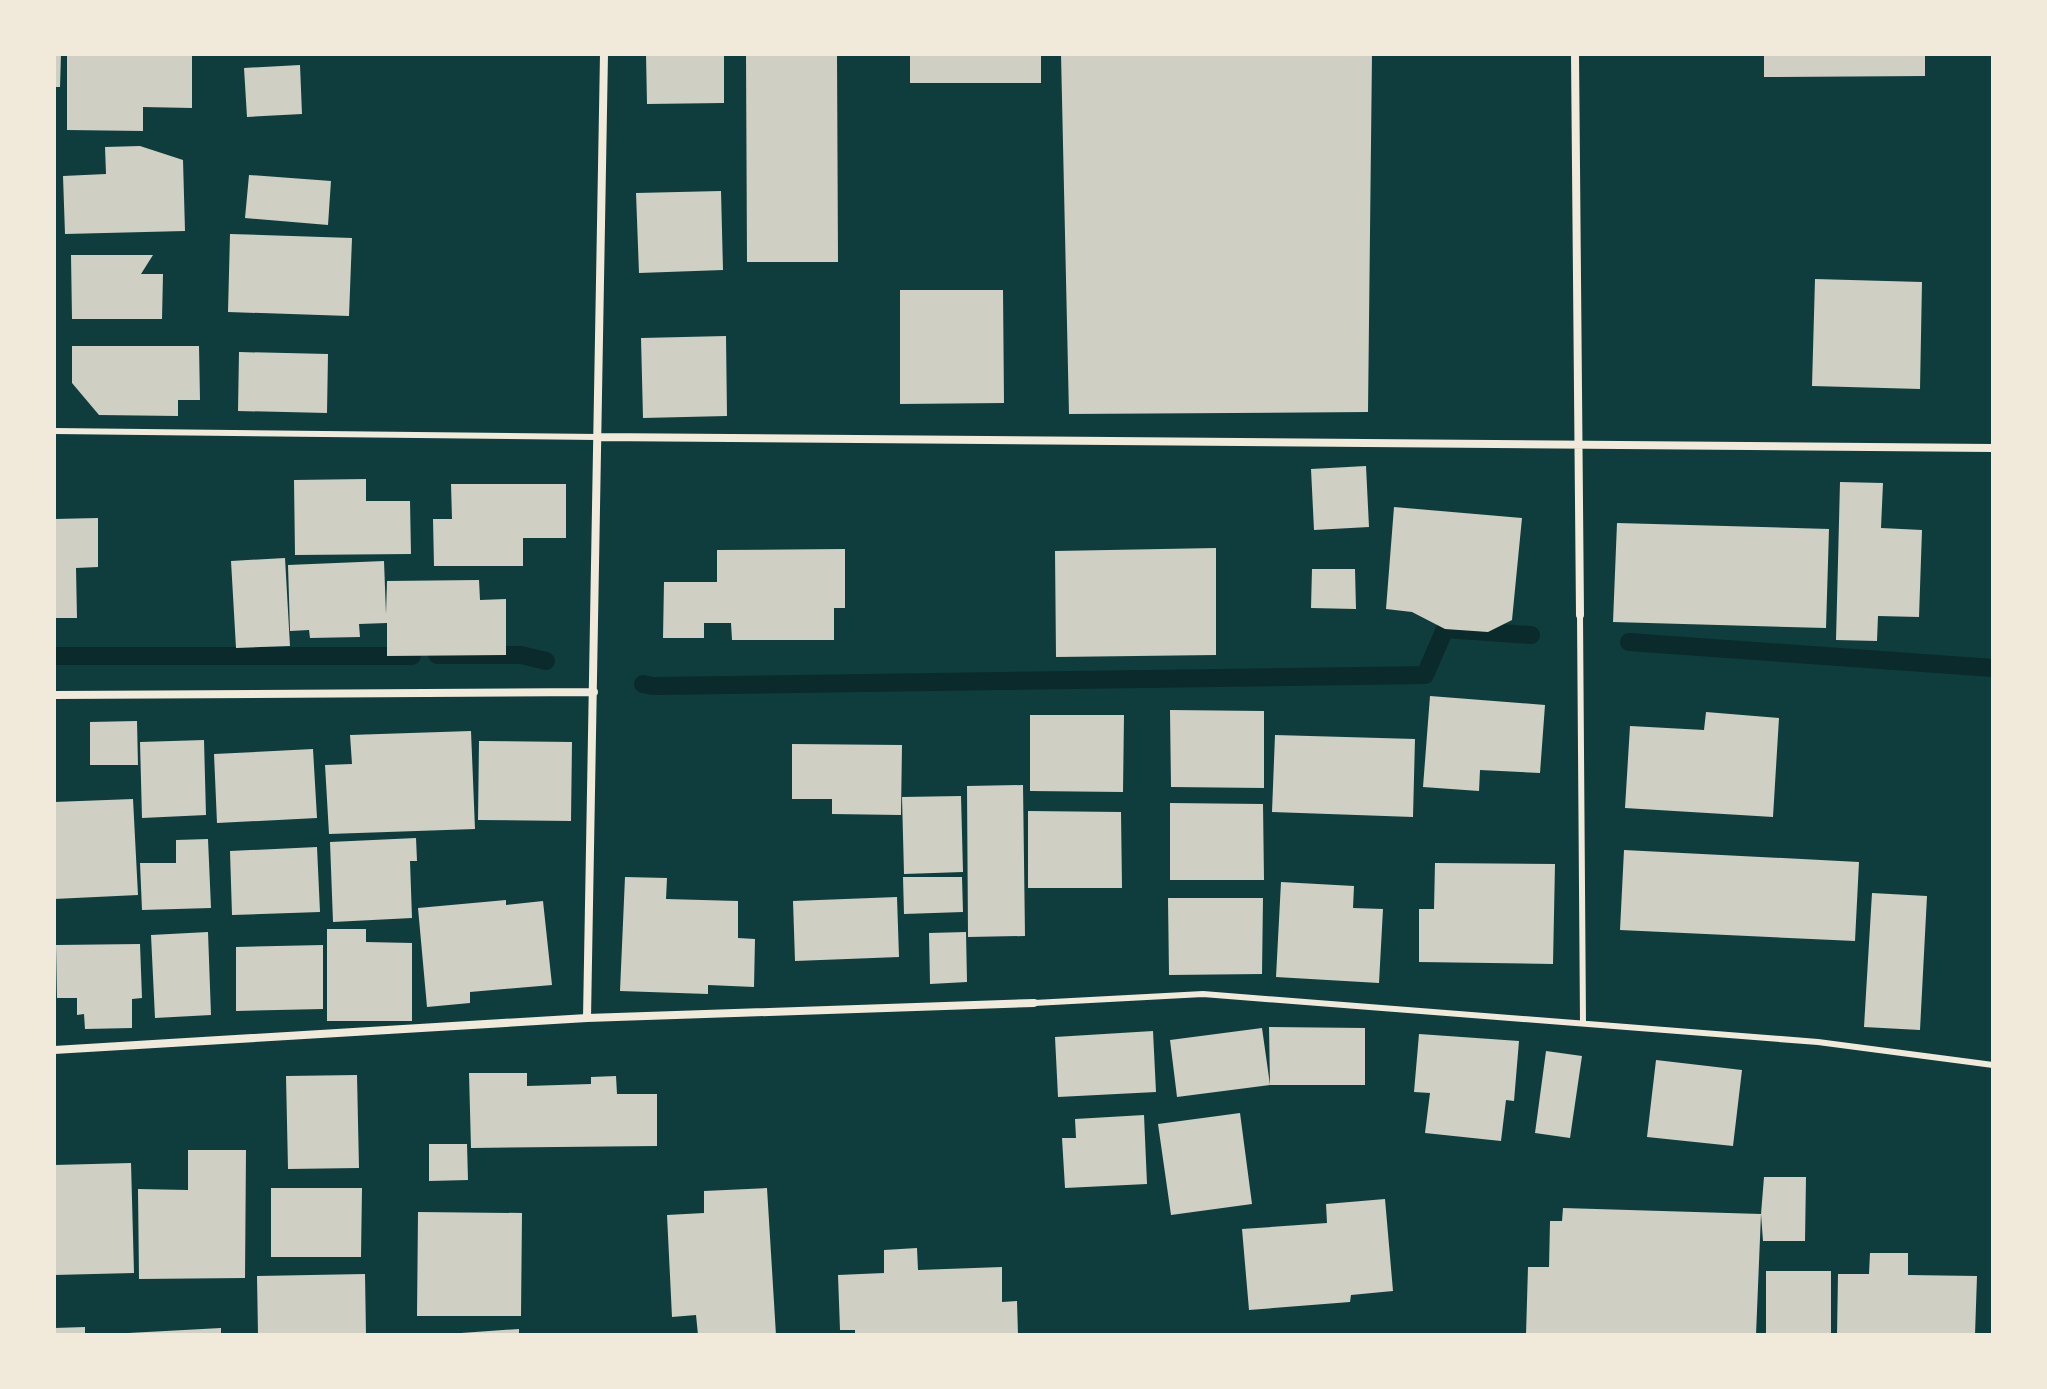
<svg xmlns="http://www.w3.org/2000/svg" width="2047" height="1389" viewBox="0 0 2047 1389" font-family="'DejaVu Sans',sans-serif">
<rect width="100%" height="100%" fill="#0f3d3e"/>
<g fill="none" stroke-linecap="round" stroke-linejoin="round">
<path stroke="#0a2a2b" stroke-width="18" d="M1629 642 1993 668
M437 655H521L546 661
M54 656H412
M643 684 653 686 1425 675 1445 629 1531 635"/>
</g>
<path fill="#cfcfc3" d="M54 54H61L60 87H54Z
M67 54H192V108L143 107V131L67 130Z
M646 54H724V103L647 104Z
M746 54H837L838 262H747Z
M910 54H1041V83H910Z
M1061 54H1372L1368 412 1069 414Z
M1764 54H1925V76L1764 77Z
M300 65 302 114 247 117 244 68Z
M140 146 183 160 185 231 65 234 63 176 106 174 105 147Z
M249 175 331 181 328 225 245 218Z
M721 191 723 270 639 273 636 193Z
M230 234 352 238 349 316 228 312Z
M71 255H153L141 274H163L162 319H72Z
M1815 279 1922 282 1920 389 1812 386Z
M900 290H1003L1004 403 900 404Z
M726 336 727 416 643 418 641 338Z
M72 346H199L200 400H178V416L99 415 72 383Z
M239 352 328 354 327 413 238 411Z
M1366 466 1369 527 1314 530 1311 469Z
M366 479V501H410L411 554 295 555 294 480Z
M1840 482 1883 483 1881 528 1922 530 1919 617 1878 616 1877 641 1836 640Z
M451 484H566V538H523V566H434L433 519H452Z
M1394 507 1522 518 1512 620 1488 632 1445 629 1412 612 1386 609Z
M98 518V567L76 568 77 618H54V519Z
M1617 523 1829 529 1826 628 1613 622Z
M1216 548V655L1056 657 1055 551Z
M845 549V608H834V640H732L731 623H704V638H663L664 582H717V550Z
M285 558 290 646 236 648 231 561Z
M384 561 386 614 387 581 479 580 480 600 506 599V655L387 656V623L359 624 360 637 310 638 309 630 290 631 288 565Z
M1312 569H1355L1356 609 1311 608Z
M1430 696 1545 705 1540 773 1480 770 1479 791 1423 787Z
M1170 710 1264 711V788L1171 787Z
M1706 712 1779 718 1773 817 1625 808 1630 726 1704 730Z
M1030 715H1124L1123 792 1030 791Z
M137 721 138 765H90V722Z
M471 731 475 829 329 834 325 765 352 764 350 735Z
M1275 735 1415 739 1413 817 1272 812Z
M204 740 206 815 142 818 140 742Z
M479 741 572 742 571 821 478 820Z
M792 744 902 745 901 815 832 814V799H792Z
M313 749 317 818 217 823 214 754Z
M1023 785 1025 936 968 937 967 786Z
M961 796 963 872 904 874 902 797Z
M133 799 138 895 54 899V802Z
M1170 803 1263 804 1264 880H1170Z
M1028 811 1121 812 1122 888H1028Z
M416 838 417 861H410L412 918 333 922 330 842Z
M208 839 211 908 142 910 140 863H176V840Z
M317 847 320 912 232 915 230 851Z
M1624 850 1859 862 1855 941 1620 930Z
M1435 863 1555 864 1553 964 1419 962V909H1434Z
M625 877 667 878 666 899 738 901V938L755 939 754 987 708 985V994L620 991Z
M903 877H962L963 912 904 914Z
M1281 882 1354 886 1353 908 1383 909 1379 983 1276 977Z
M1872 893 1927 896 1920 1030 1864 1027Z
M897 897 899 957 795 961 793 901Z
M1168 898H1263L1262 974 1169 975Z
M506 900V905L543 901 552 985 470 992V1003L427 1007 418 908Z
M327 929H366V942L412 943V1021H327Z
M208 932 211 1015 155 1018 151 935Z
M966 932 967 982 930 984 929 933Z
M140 944 142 998 132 999V1028L85 1029 84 1014 77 1015V998H57L56 945Z
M323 945V1009L236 1011V947Z
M1269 1027 1365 1028V1085H1270L1177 1097 1170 1040 1262 1028 1270 1085Z
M1153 1031 1156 1092 1058 1097 1055 1037Z
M1419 1034 1519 1041 1514 1101 1506 1100 1501 1141 1425 1133 1430 1093 1414 1092Z
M1546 1051 1582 1056 1570 1138 1535 1133Z
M1656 1060 1742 1070 1733 1146 1647 1137Z
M469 1073H527V1086L591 1084V1077L616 1076 617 1094H657V1146L471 1148Z
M357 1075 359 1168 288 1169 286 1076Z
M1240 1113 1252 1204 1171 1215 1158 1124Z
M1144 1115 1147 1184 1065 1188 1062 1138H1076L1075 1119Z
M429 1144H467L468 1180 429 1181Z
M188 1150H246L245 1278 139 1279 138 1189 188 1190Z
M131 1163 134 1273 54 1275V1165Z
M1764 1177H1806L1805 1241H1763L1761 1214Z
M271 1188H362L361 1257H271Z
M767 1188 776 1335H698L696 1315 672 1317 667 1215 704 1213V1191Z
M1385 1199 1393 1291 1351 1295 1350 1302 1249 1310 1242 1229 1327 1223 1326 1204Z
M1563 1208 1761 1214 1756 1335H1526L1528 1267H1549L1550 1221H1562Z
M418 1212 522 1213 521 1316H417Z
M917 1248 918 1270 1002 1267V1302L1017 1301 1018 1335H855V1330H840L838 1275 884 1273V1250Z
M1870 1253H1908V1275L1977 1276 1975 1335H1837L1838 1274H1869Z
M1766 1271H1831V1335H1766Z
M365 1274 366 1335H258L257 1276Z
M85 1327V1335H54V1328Z
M221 1328V1335H128V1333Z
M519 1329V1335H461V1333Z"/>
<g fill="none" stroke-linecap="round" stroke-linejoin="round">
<path stroke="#f1e9da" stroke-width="6" d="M54 431 598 437
M1580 615 1583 1023
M1034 1003 1203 994 1818 1042 1993 1065"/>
<path stroke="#f1e9da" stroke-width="8" d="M1575 54 1580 615
M598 437 1993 448
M54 695 594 692
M587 1018 604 54
M54 1050 587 1018 1034 1003"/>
</g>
<rect width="2047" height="1389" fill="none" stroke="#f1e9da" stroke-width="112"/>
</svg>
